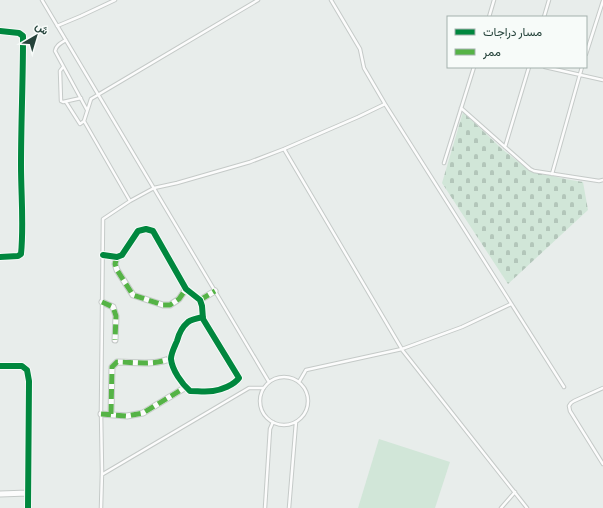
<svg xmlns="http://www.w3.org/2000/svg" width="603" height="508" viewBox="0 0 603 508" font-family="'Alegreya Sans',Vazirmatn,sans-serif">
<defs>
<pattern id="cemetery-stones" width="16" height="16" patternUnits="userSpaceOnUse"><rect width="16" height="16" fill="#d1e6d8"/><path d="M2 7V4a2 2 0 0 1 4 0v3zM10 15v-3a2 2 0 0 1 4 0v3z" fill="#b3c6ba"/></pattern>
</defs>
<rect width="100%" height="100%" fill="#e8edeb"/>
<path fill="url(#cemetery-stones)" d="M463 112 502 149 529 170 565 179 583 182 588 210 508 284 442 183Z"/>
<path fill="#d1e6d8" d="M379 439 450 462 435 508H358Z"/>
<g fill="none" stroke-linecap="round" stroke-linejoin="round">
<g stroke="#c5cac8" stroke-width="4.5">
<path id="service" d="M42 0 269 382
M331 0 360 49 364 68 385 104 564 387
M489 17 494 0
M544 17 549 0
M57 26 81 16 115 0
M66 40C61 43 56 45 55 51L87 110
M586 54 603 1
M63 67 60 71 61 101 63 102 81 98
M545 67 603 80
M66 102 80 124 84 121
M461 108 530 169 534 171 599 181 603 180
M505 147 529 67
M284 149 403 351 527 508
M444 163 474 67
M552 174 582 67
M130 201 84 121 91 99 258 0
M260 401a24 24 0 1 1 48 0a24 24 0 1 1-48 0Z
M299 382 306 370 402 349 462 327 511 304
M603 388 574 401 571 403 569 406 570 411 603 464
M103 474 249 388H264
M101 508 102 472 101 411 103 219 130 201 154 188 177 183 250 162 284 149 358 117 385 104
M265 508 270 429 273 422
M289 508 296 422
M501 508 515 492"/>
</g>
<g stroke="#c5cac8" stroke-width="7">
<path id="minor" d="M0 31 19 33 23 36V39C23 81 21 123 21 165 21 195 24 225 21 254L18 256 0 257
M103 255 117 257 122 255 138 231 146 229 153 231 186 289 200 300 202 306 203 319 239 378C234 385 221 390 213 391 205 392 198 391 190 391 182 384 172 370 171 359 171 353 175 346 177 341 179 333 182 327 188 322 192 319 198 318 203 317
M117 257 115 264 117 270 133 295 163 305H170L179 299 186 289
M200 300 215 291
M102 302 113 307 116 316 115 340
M0 366H22L27 370 29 381 28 508
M101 414 127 416 143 413 186 387
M111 414 112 367 117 362C134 362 155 366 171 358
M0 494 28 493"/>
</g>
<use href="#service" stroke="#fcfcfc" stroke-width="2.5"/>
<use href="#minor" stroke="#fcfcfc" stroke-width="5"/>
<path stroke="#55b346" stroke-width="5" stroke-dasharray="10 5" stroke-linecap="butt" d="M117 257 115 264 117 270 133 295 163 305H170L179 299 186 289
M200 300 215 291
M102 302 113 307 116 316 115 340
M101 414 127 416 143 413 186 387
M111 414 112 367 117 362C134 362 155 366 171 358"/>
<g stroke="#f7fbf9" stroke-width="8">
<path id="cycleway" d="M0 31 19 33 23 36V39C23 81 21 123 21 165 21 195 24 225 21 254L18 256 0 257
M103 255 117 257 122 255 138 231 146 229 153 231 186 289 200 300 202 306 203 319 239 378C234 385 221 390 213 391 205 392 198 391 190 391 182 384 172 370 171 359 171 353 175 346 177 341 179 333 182 327 188 322 192 319 198 318 203 317
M0 366H22L27 370 29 381 28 508"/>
</g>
<use href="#cycleway" stroke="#00873e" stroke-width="6"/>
</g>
<rect x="447" y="16" width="140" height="52" fill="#f7fbf9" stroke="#a3b1ad"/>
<rect x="455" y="29" width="20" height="6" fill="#00873e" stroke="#a3b1ad"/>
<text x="483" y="36" font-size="12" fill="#24423a">مسار دراجات</text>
<rect x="455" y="49" width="20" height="6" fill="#55b346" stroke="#a3b1ad"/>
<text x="483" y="56" font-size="12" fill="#24423a">ممر</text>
<g transform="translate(36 36) rotate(38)" stroke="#f7fbf9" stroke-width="3" paint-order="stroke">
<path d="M0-3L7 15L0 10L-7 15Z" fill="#24423a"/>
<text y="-6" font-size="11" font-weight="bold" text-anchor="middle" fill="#24423a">ش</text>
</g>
</svg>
